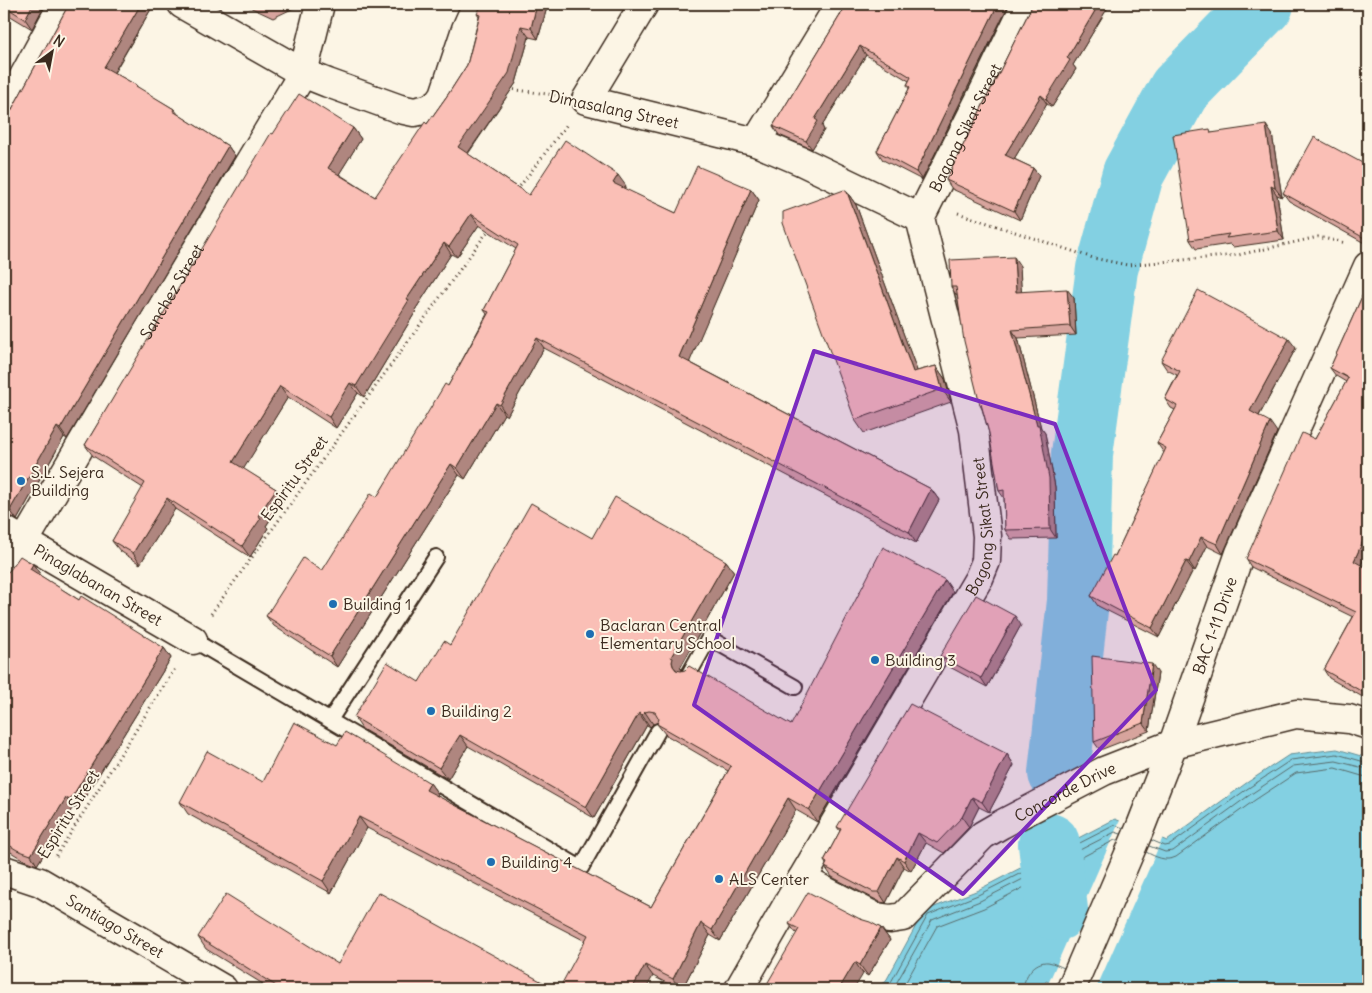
<svg xmlns="http://www.w3.org/2000/svg" width="1372" height="993" viewBox="0 0 1372 993" font-family="Delius,sans-serif">
<rect width="100%" height="100%" fill="#fcf5e5"/>
<filter id="ink" filterUnits="userSpaceOnUse"><feTurbulence type="fractalNoise" baseFrequency=".02" numOctaves="2"/><feDisplacementMap in="SourceGraphic" scale="10" xChannelSelector="R" yChannelSelector="G"/><feConvolveMatrix kernelMatrix="1 2 1 2 8 2 1 2 1" color-interpolation-filters="sRGB"/></filter>
<g filter="url(#ink)">
<path fill="#83d0e2" stroke="#668e94" d="M1337 749 1368 758V989H1066L1046 981 1041 989H879L887 979 924 911 976 891 1115 819 1167 841 1245 784 1289 755Z"/>
<path fill="#fcf5e5" d="M1121 818 1163 837 1096 989H1060L1048 984Z"/>
<g fill="none" stroke-linecap="round" stroke-linejoin="round">
<path stroke="#586c6c" stroke-width="1" d="M1151 840 1165 846 1170 845 1247 789 1291 760 1337 754 1368 763
M1149 846 1165 852 1173 851 1251 794 1293 766 1336 761 1368 769
M1146 852C1156 857 1165 862 1176 857L1255 800 1296 773 1335 768 1362 776 1368 777
M885 989 891 982 928 915 978 895 1115 825 1124 828
M893 989 932 920 980 901 1115 832 1121 834
M902 989 937 926 984 908 1115 840H1118
M1023 989C1024 976 1034 961 1048 962 1054 963 1059 966 1064 968"/>
<path stroke="#83d0e2" stroke-width="62" d="M1059 773 1078 601 1082 454 1107 269 1133 174 1179 90 1263 4
M1049 844 1057 910"/>
<g stroke="#3b2a1e" stroke-width="18">
<path id="lane" d="M193 640 581 868 658 731
M689 674 709 638 795 687
M330 720 436 557"/>
</g>
<g stroke="#3b2a1e" stroke-width="31">
<g id="street">
<path d="M182 4 303 73 328 83 400 109 414 112 428 109 439 102 444 95 466 29 477 4"/>
<path d="M644 4 586 100 756 142 801 161 920 218"/>
<path d="M4 113 63 4"/>
<path d="M756 142 840 4"/>
<path id="s1" d="M4 530 193 640"/>
<path id="s2" d="M4 571 24 542 148 331 303 73 320 4"/>
<path id="s3" d="M4 870 40 882 223 989"/>
<path id="s4" d="M802 879 875 917 890 919 903 917 983 835 1002 824 1104 771 1173 744 1296 714 1349 719 1368 725"/>
<path id="s5" d="M739 989 802 879 979 578 986 561 987 536 974 430 920 218 985 89 1026 4"/>
</g>
</g>
<g stroke="#3b2a1e" stroke-width="31">
<g id="secondary">
<path id="s6" d="M1071 989 1141 826 1173 744 1240 553 1368 266"/>
</g>
</g>
<path stroke="#3b2a1e" stroke-width="3" stroke-dasharray="1 4" stroke-linecap="butt" d="M509 89 555 95
M517 190 568 123
M958 213 1093 258 1127 265 1238 255 1318 237 1346 243
M211 614 490 228
M56 856 176 667"/>
<use href="#lane" stroke="#fcf5e5" stroke-width="14"/>
<use href="#street" stroke="#fcf5e5" stroke-width="28"/>
<use href="#secondary" stroke="#fcf5e5" stroke-width="28"/>
</g>
<path fill="#d7a49d" stroke="#3b2a1e" d="M4 4H45L32 29 4 12Z
M69 4H154L114 73 136 85 138 88 174 109 179 115 228 146 235 156 67 439 64 437 17 520 11 516 4 514V119L11 111Z
M243 4H302L273 18Z
M548 4 538 39 529 37 516 83 468 154 529 195 626 186 624 189 676 213 751 189 759 200 689 362 931 489 939 500 916 543 544 348 507 416 504 414 465 479 459 475 337 667 274 626 266 616 322 571 377 497 448 386 487 314 484 310 516 249 479 225 457 257 451 254 415 310 416 311 364 397 358 393 336 428 288 397 243 469 276 489 283 500 266 526 268 528 250 557 175 509 140 564 120 551 112 541 143 488 93 456 85 445 273 134 353 128 361 139 339 174 375 197 449 93 467 65 479 17 477 14Z
M847 4H1009L922 180 883 160 877 151 909 89 907 85 909 81 866 55 822 126 824 130 812 149 779 135 773 126Z
M1033 4H1110L1073 65 1076 69 1052 107 1047 104 1014 159 1033 168 1039 176 1020 220 952 189 946 180Z
M1212 133 1272 134 1282 197 1277 195 1284 240 1233 247 1230 244 1196 249 1190 240Z
M1368 166V245L1289 201 1283 193Z
M847 192 856 205 917 371 936 366 945 379 951 402 864 433 855 420Z
M1020 266 1021 292 1074 298 1076 335 1018 338 1041 428 1045 433 1055 487 1056 538 1011 539 1005 530 1004 498 999 491 989 433 982 409 980 405 957 296 951 287Z
M1368 283V550L1361 565 1368 569V700L1329 678 1324 670 1353 617 1251 567 1246 559 1315 439 1346 382 1336 376 1330 368Z
M1296 348 1259 416 1277 432 1223 554 1207 546 1195 571 1193 570 1159 637 1098 606 1091 596 1115 556 1164 453 1157 443 1175 410 1171 408 1165 399 1177 375 1167 370 1161 361Z
M592 538 726 561 734 572 680 668 682 669 681 671 791 725 945 580 953 592 817 822 796 810 720 941 710 935 682 989H678L367 828 331 893 188 814 180 802 263 782 337 745 430 783 438 794 437 796 651 907 728 771 666 735 657 724 658 722 653 724 650 727 647 725 594 818 468 746 448 779 362 729 354 717 419 682 450 645Z
M33 564 40 574 39 575 79 600 164 648 171 658 77 810 73 807 37 865 24 860 4 848V575Z
M1021 625 987 687 946 665 940 656Z
M1158 673 1149 731 1100 750 1094 742Z
M1007 754 1014 765 989 812 979 807 969 827 944 853 926 843 911 871 904 867 886 903 880 902 832 877 825 867 826 864 824 861 840 831 837 827Z
M860 919 881 928 890 940 868 976 796 933 789 924Z
M198 937 338 964 555 989H271L206 949Z"/>
<path fill="#af867f" stroke="#3b2a1e" d="M33 4H45L32 29 25 19Z
M141 4H154L111 77 104 67Z
M537 4H548L538 39 531 28Z
M998 4H1009L922 180 916 172Z
M1099 4H1110L1073 65 1076 69 1052 107 1046 99 1067 58Z
M521 26 529 37 516 83 465 157 458 147Z
M860 46 866 55 822 126 824 130 812 149 806 141 815 119Z
M1041 95 1047 104 1011 164 1005 155Z
M1266 125 1272 134 1282 197 1275 188Z
M353 128 361 139 336 179 328 168Z
M228 146 235 156 67 439 60 429Z
M1033 168 1039 176 1020 220 1014 211Z
M618 175 626 186 620 194 613 183Z
M1271 186 1277 195 1284 240 1278 231Z
M751 189 759 200 687 368 679 357Z
M847 192 856 205 922 384 913 372Z
M471 214 479 225 457 257 449 247Z
M444 243 451 254 415 310 416 311 364 397 356 386 407 299Z
M1014 257 1020 266 1022 301 1016 292Z
M1067 289 1074 298 1076 335 1070 326Z
M1012 330 1018 338 1041 428 1045 433 1055 487 1056 538 1050 529 1037 425Z
M537 338 544 348 507 416 500 405Z
M1289 339 1296 348 1256 421 1250 411Z
M936 366 945 379 951 402 942 389Z
M350 383 358 393 336 428 329 417Z
M280 386 288 397 241 473 233 462Z
M496 403 504 414 465 479 457 468Z
M1270 422 1277 432 1223 554 1217 544Z
M57 427 64 437 17 520 10 510Z
M451 464 459 475 337 667 330 656Z
M276 489 283 500 266 526 268 528 250 557 242 546 258 516Z
M931 489 939 500 916 543 909 532Z
M167 498 175 509 140 564 133 553Z
M1368 530V550L1359 569 1354 561Z
M1201 537 1207 546 1195 571 1189 562Z
M726 561 734 572 680 668 682 669 680 674 673 666 671 657Z
M1186 561 1193 570 1159 637 1152 628Z
M33 564 40 574 36 579 30 569Z
M945 580 953 592 817 822 809 810Z
M1015 616 1021 625 987 687 981 678Z
M164 648 171 658 77 810 70 800Z
M1152 664 1158 673 1149 731 1143 723Z
M645 712 653 724 650 727 642 715Z
M639 713 647 725 594 818 586 807Z
M460 735 468 746 448 779 439 768Z
M1007 754 1014 765 989 812 982 802Z
M430 783 438 794 434 802 426 790Z
M972 797 979 807 969 827 962 817Z
M66 798 73 807 37 865 31 855Z
M788 798 796 810 720 941 712 930Z
M359 817 367 828 331 893 323 881Z
M918 833 926 843 911 871 904 861Z
M897 857 904 867 886 903 879 892Z
M701 923 710 935 682 989H680L673 979Z
M881 928 890 940 868 976 860 965Z
M855 962 863 974 854 989H839Z
M645 965 653 976 646 989H632Z"/>
<path fill="#fabfb6" stroke="#3b2a1e" d="M4 4H33L25 19 4 6Z
M69 4H141L104 67 136 85V86L174 109 173 111 228 146 60 429 57 427 10 510 4 506V119L11 111Z
M256 4H275L266 8Z
M482 4H537L531 28 521 26 509 73 458 147 529 195 565 140 618 175 613 183 676 213 697 166 751 189 679 357 931 489 909 532 537 338 500 405 496 403 457 468 451 464 330 656 266 616 303 558 322 571 371 493 377 497 445 384 448 386 489 312 484 310 518 245 471 214 449 247 444 243 407 299 409 300 356 386 350 383 329 417 280 386 233 462 276 489 258 516 261 518 242 546 167 498 133 553 112 541 145 483 85 445 271 133 273 134 299 94 353 128 328 168 375 197 425 122 427 124 449 93 467 65 480 15 477 14Z
M847 4H998L916 172 877 151 910 87 907 85 911 77 860 46 815 119 818 121 806 141 773 126Z
M1033 4H1099L1067 58 1070 60 1046 99 1041 95 1005 155 1033 168 1014 211 946 180Z
M1266 125 1275 188 1271 186 1278 231 1226 238 1229 234 1190 240 1173 135 1210 129 1211 133Z
M1314 137 1368 166V240L1283 193Z
M844 190 847 192 913 372 936 366 942 389 855 420 783 223V212Z
M1014 257 1016 292 1067 289 1070 326 1012 330 1037 425H1039L1049 478 1050 529 1005 530 1004 490 999 491 989 433 981 404 980 405 964 341 956 287H951L950 260Z
M1368 283V530L1354 561 1368 569V695L1324 670 1356 612 1246 559 1302 433 1315 439 1348 378 1330 368Z
M1198 290 1289 339 1250 411 1270 422 1217 544 1201 537 1189 562 1186 561 1152 628 1091 596 1113 555 1115 556 1166 448 1157 443 1177 406 1165 399 1180 371 1161 361Z
M615 497 726 561 671 657 673 658 672 662 673 666 676 670 681 671 685 670 689 666 791 725 883 547 945 580 809 810 788 798 712 930 701 923 673 979 645 965 632 989H559L588 935 359 817 323 881 180 802 207 751 263 782 294 722 337 745 345 732 430 783 426 790 651 907 731 766 657 724 659 719 655 712 649 711 645 712 642 715 639 713 586 807 460 735 439 768 354 717 387 662 419 682 444 641 450 645 531 503 592 538Z
M20 556 33 564 30 569 79 600 81 596 164 648 70 800 66 798 31 855 17 850 4 842V575L10 570Z
M976 595 1015 616 981 678 940 656Z
M1092 656 1152 664 1143 723 1094 742Z
M910 704 1007 754 982 802 972 797 962 817 937 843 918 833 904 861 897 857 879 892H873L825 867 827 863 824 861 841 829 837 827Z
M378 892 555 989H281L198 937 226 894 338 964Z
M808 892 860 919 870 922 881 928 860 965 855 962 839 989H764L799 929 789 924Z"/>
</g>
<path fill="#7b2cbf" fill-opacity="0.2" stroke="#7b2cbf" stroke-width="4" stroke-linejoin="round" d="M814 351 1055 424 1156 690 963 894 694 705Z"/>
<g fill="#1f6fb2" stroke="#fcf5e5" stroke-width="2">
<circle cx="21" cy="481" r="5"/>
<circle cx="333" cy="604" r="5"/>
<circle cx="590" cy="634" r="5"/>
<circle cx="875" cy="660" r="5"/>
<circle cx="431" cy="711" r="5"/>
<circle cx="491" cy="862" r="5"/>
<circle cx="719" cy="879" r="5"/>
</g>
<g text-anchor="middle" dominant-baseline="central" stroke-width="4" stroke-linejoin="round" paint-order="stroke">
<g font-size="16" fill="#3b2a1e" stroke="#fcf5e5">
<text transform="translate(614 109) rotate(12)">Dimasalang Street</text>
<text stroke="none"><textPath href="#s5" startOffset="946">Bagong Sikat Street</textPath></text>
<text stroke="none"><textPath href="#s2" startOffset="326">Sanchez Street</textPath></text>
<text transform="translate(294 478) rotate(-54)">Espiritu Street</text>
<text stroke="none"><textPath href="#s5" startOffset="528">Bagong Sikat Street</textPath></text>
<text stroke="none"><textPath href="#s1" startOffset="109">Pinaglabanan Street</textPath></text>
<text stroke="none"><textPath href="#s6" startOffset="391">BAC 1-11 Drive</textPath></text>
<text stroke="none"><textPath href="#s4" startOffset="318">Concorde Drive</textPath></text>
<text transform="translate(68 814) rotate(-58)">Espiritu Street</text>
<text stroke="none"><textPath href="#s3" startOffset="125">Santiago Street</textPath></text>
</g>
<g font-size="16" fill="#3b2a1e" stroke="#fcf5e5" text-anchor="start">
<text x="31" y="472">S.L. Sejera<tspan x="31" dy="18">Building</tspan></text>
<text x="343" y="604">Building 1</text>
<text x="600" y="625">Baclaran Central<tspan x="600" dy="18">Elementary School</tspan></text>
<text x="885" y="660">Building 3</text>
<text x="441" y="711">Building 2</text>
<text x="501" y="862">Building 4</text>
<text x="729" y="879">ALS Center</text>
</g>
</g>
<rect width="1372" height="993" fill="none" stroke="#fcf5e5" stroke-width="20"/>
<rect x="10" y="10" width="1352" height="973" fill="none" stroke="#3b2a1e" stroke-width="2" filter="url(#ink)"/>
<g transform="translate(52 52) rotate(32)" stroke="#fcf5e5" stroke-width="4" paint-order="stroke">
<path d="M0-4L9 19L0 12L-9 19Z" fill="#3b2a1e"/>
<text y="-8" font-size="14" font-weight="bold" text-anchor="middle" fill="#3b2a1e">N</text>
</g>
</svg>
